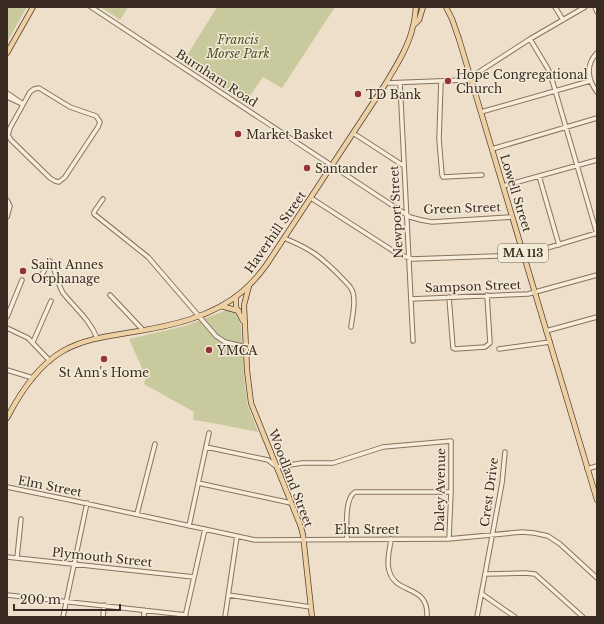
<svg xmlns="http://www.w3.org/2000/svg" width="604" height="624" viewBox="0 0 604 624" font-family="'Libre Baskerville',serif">
<rect width="100%" height="100%" fill="#eddfc9"/>
<path fill="#c8ca9d" d="M7 7H27L7 42Z
M101 7H128L120 20Z
M217 7H335L282 88 263 77 245 103 183 62Z
M227 310 233 311 237 315 241 326 244 376 247 403 258 432 207 422 193 420 194 412 144 384 146 377 129 339 185 326Z"/>
<g fill="none" stroke-linecap="round" stroke-linejoin="round">
<g stroke="#88725e" stroke-width="5.5">
<path id="minor" d="M91 7 410 217 421 220 432 222 512 217
M555 7 563 20
M595 7 597 12
M530 39 548 69 553 83 597 234
M597 53C585 65 588 80 597 92
M441 81 439 139 442 175 443 177 482 175
M386 83 464 80 468 79 530 39 585 7
M400 83 413 341
M39 88 70 107 96 116 100 122 98 127 65 177 59 182 55 181 50 178 11 140 8 135 10 128 30 92 34 89Z
M7 93 23 104
M7 97 22 104
M481 112 590 81
M353 133 404 166
M492 149 597 118
M539 176 559 245
M503 186 597 160
M311 198 398 254 412 259 524 255 597 233
M103 199 94 212V214L148 257 216 336 225 342 246 347
M7 200 10 206 7 217
M284 238C311 249 320 256 340 276 344 281 352 286 353 293 356 303 352 317 351 327
M59 282 41 276 50 261C56 270 57 283 63 293 75 308 90 320 97 338
M110 295 143 330
M449 297 453 348 455 349 485 347 490 343 487 295
M411 299 528 294 597 275
M7 317 22 280
M7 328 28 338 50 361
M546 331 597 317
M33 342 51 301
M499 349 550 342
M7 370 33 378
M206 447 268 460 277 467 302 463H333L383 447 451 441V492L449 539
M587 469 597 466
M198 483 291 503
M7 487 70 500 255 540 448 539 522 532 534 533 548 536 560 544 597 578
M137 514 155 444
M189 526 209 433
M391 539C390 549 386 561 389 570 395 596 429 583 427 617
M347 540C347 528 344 499 355 492H451
M7 557 194 577
M17 558 21 519
M486 574 525 573 535 574 583 617
M482 594 515 617
M7 595 186 615
M228 595 311 607
M63 617 87 503
M103 617 104 605
M144 617V610
M185 617 205 529
M225 617 237 536
M477 617 502 483 505 452"/>
</g>
<g stroke="#564032" stroke-width="6">
<path id="major" d="M446 7 452 19 459 39 597 500
M414 25 419 20 423 7
M7 53 33 7
M249 286 244 305 247 370 251 403 301 527 303 535 312 617
M236 297V307L243 321
M221 306 239 311
M7 418C20 393 38 365 63 351 84 339 109 336 133 332 171 326 213 317 243 291 252 283 260 274 267 264L386 83C396 66 409 46 413 26 415 20 415 13 416 7"/>
</g>
<use href="#minor" stroke="#f7eddc" stroke-width="3.5"/>
<use href="#major" stroke="#edd1a4" stroke-width="4.5"/>
</g>
<g fill="#943239" stroke="#f4ead8" stroke-width="1.5">
<circle cx="448" cy="81" r="4"/>
<circle cx="358" cy="94" r="4"/>
<circle cx="238" cy="134" r="4"/>
<circle cx="307" cy="168" r="4"/>
<circle cx="23" cy="271" r="4"/>
<circle cx="209" cy="350" r="4"/>
<circle cx="104" cy="359" r="4"/>
</g>
<g text-anchor="middle" dominant-baseline="central" stroke-width="3" stroke-linejoin="round" paint-order="stroke">
<rect fill="#f4ead8" stroke="#716458" stroke-width="1" x="498" y="244" width="50" height="18" rx="3"/>
<g font-size="11" font-weight="bold" fill="#392b21">
<text x="523" y="253">MA 113</text>
</g>
<g font-size="12" font-style="italic" fill="#4d5529" stroke="#f4ead8">
<text x="238" y="39">Francis<tspan x="238" dy="14">Morse Park</tspan></text>
</g>
<g font-size="12" fill="#392b21" stroke="#f4ead8" text-anchor="start">
<text x="456" y="74">Hope Congregational<tspan x="456" dy="14">Church</tspan></text>
<text x="366" y="94">TD Bank</text>
<text x="246" y="134">Market Basket</text>
<text x="315" y="168">Santander</text>
<text x="31" y="264">Saint Annes<tspan x="31" dy="14">Orphanage</tspan></text>
<text x="217" y="350">YMCA</text>
<text x="104" y="372" text-anchor="middle">St Ann's Home</text>
</g>
<g font-size="12" fill="#392b21" stroke="#f4ead8">
<text transform="translate(217 78) rotate(33)">Burnham Road</text>
<text transform="translate(516 193) rotate(73)">Lowell Street</text>
<text transform="translate(462 208) rotate(-2)">Green Street</text>
<text transform="translate(396 212) rotate(-93)">Newport Street</text>
<text transform="translate(275 232) rotate(-55)">Haverhill Street</text>
<text transform="translate(473 286) rotate(-2)">Sampson Street</text>
<text transform="translate(291 478) rotate(69)">Woodland Street</text>
<text transform="translate(50 486) rotate(11)">Elm Street</text>
<text transform="translate(440 490) rotate(-89)">Daley Avenue</text>
<text transform="translate(489 492) rotate(-82)">Crest Drive</text>
<text x="367" y="529">Elm Street</text>
<text transform="translate(102 557) rotate(6)">Plymouth Street</text>
</g>
</g>
<rect width="604" height="624" fill="none" stroke="#392b21" stroke-width="16"/>
<path d="M14 604v6h106v-6" fill="none" stroke="#392b21" stroke-width="2"/>
<text x="20" y="604" font-size="12" fill="#392b21" stroke="#f4ead8" stroke-width="3" paint-order="stroke">200 m</text>
</svg>
